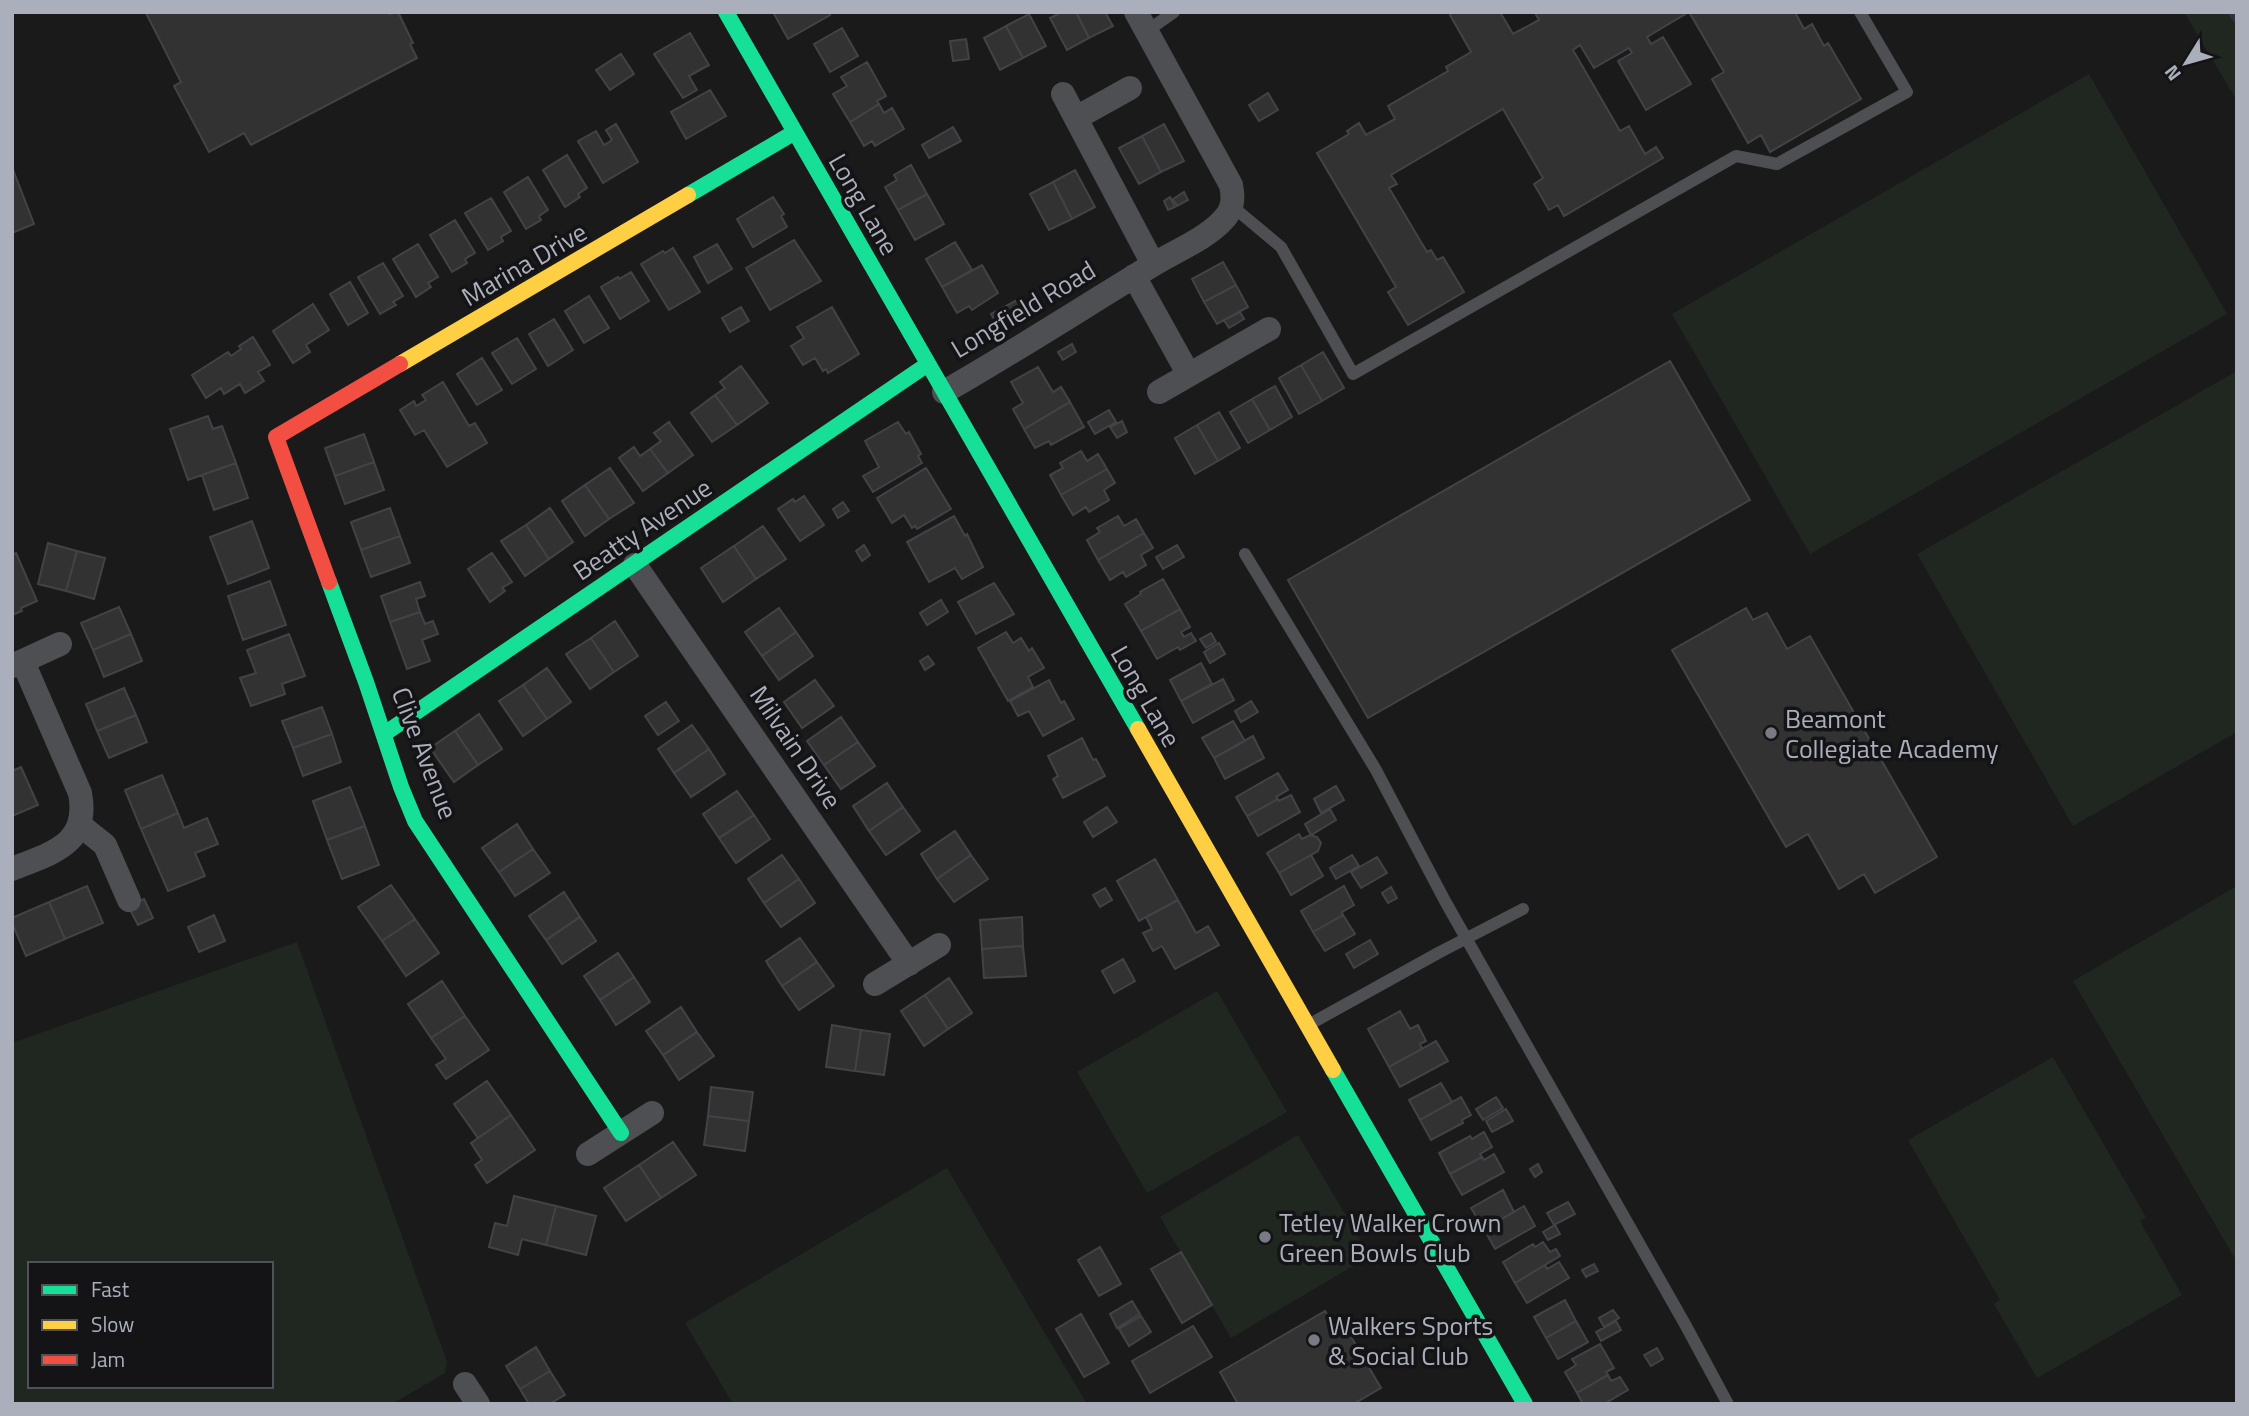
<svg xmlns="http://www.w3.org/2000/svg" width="2249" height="1416" viewBox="0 0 2249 1416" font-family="'Titillium Web',sans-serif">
<rect width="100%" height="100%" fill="#1a1a1a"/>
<path fill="#202721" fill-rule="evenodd" d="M2184 12H2237V101Z
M2089 74 2227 314 1810 554 1672 314Z
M2237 371V732L2073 826 1917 554Z
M2237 886V1262L2073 981Z
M297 942 447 1362 445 1373 392 1404H12V1043ZM30 1264H271V1386H30Z
M1217 991 1287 1112 1147 1193 1077 1072Z
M2053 1057 2146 1217 2140 1221 2182 1295 2037 1378 1994 1304 2000 1300 1908 1140Z
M1298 1135 1370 1256 1231 1338 1160 1217Z
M947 1168 1087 1404H733L685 1323Z"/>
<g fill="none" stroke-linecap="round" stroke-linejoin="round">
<path stroke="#2d333c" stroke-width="9" d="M2232 12 2237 19"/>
</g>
<path fill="#323232" stroke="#424346" stroke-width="2" d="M388 12 389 14 398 12 413 43 410 44 417 58 251 145 244 133 209 152 174 86 181 82 146 13Z
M773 12H829L830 15 788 39Z
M1062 12H1076L1089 38 1067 50 1050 18Z
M1076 12H1105L1113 26 1089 38Z
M1455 12H1500L1513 34 1539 20 1535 13 1537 12H1795L1804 29 1812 24 1824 46 1828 43 1861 99 1770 152 1761 135 1748 143 1712 79 1724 72 1689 12 1647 37 1651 44 1663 37 1691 84 1646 110 1618 61 1632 53 1629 48 1594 68 1580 45 1573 50 1620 131 1629 126 1645 154 1656 147 1663 158 1564 216 1558 205 1549 210 1534 184 1543 178 1503 109 1391 175 1397 184 1389 188 1427 252 1431 250 1437 260 1443 257 1464 292 1408 325 1388 292 1396 287 1317 153 1349 134 1347 131 1359 123 1366 135 1395 119 1388 106 1448 71 1446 67 1471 52 1450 15Z
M1029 14 1046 46 1023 58 1006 26Z
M1006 26 1023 58 1000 70 984 38Z
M842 28 858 56 830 72 814 44Z
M690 33 709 65 689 76 697 90 683 98 654 54Z
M966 39 969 59 953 61 950 41Z
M621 54 634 74 610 90 596 70Z
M867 62 886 96 877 101 879 104 850 122 833 94 847 86 841 77Z
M710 90 726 116 686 139 671 112Z
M1268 93 1278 110 1259 121 1249 105Z
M879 104 884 113 892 108 904 129 875 146 872 141 864 146 850 122Z
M616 124 638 162 603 183 578 141 596 131 604 145 612 140 606 130Z
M1164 124 1184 161 1161 172 1142 136Z
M953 127 961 141 929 158 922 145Z
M1142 136 1161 172 1139 184 1119 148Z
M567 155 587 188 578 194 580 197 565 207 543 170Z
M911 165 927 194 898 210 885 187 897 180 894 175Z
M12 167 34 224 12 233Z
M1075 170 1095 207 1072 219 1053 182Z
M528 177 548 210 539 216 541 220 526 229 504 192Z
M1053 182 1072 219 1049 230 1030 194Z
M1184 192 1188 200 1177 206 1173 199Z
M927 194 944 224 915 240 898 210Z
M773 197 784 214 781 216 787 227 753 247 737 219Z
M1170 197 1175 207 1168 210 1164 201Z
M491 198 511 231 501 237 503 241 488 250 465 213Z
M455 220 475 253 465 259 467 263 452 272 430 235Z
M794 240 821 281 770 310 746 268Z
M955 242 972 270 942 287 926 259Z
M418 244 438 277 428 283 431 287 416 297 393 259Z
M717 244 732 269 708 283 694 257Z
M673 248 700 292 669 310 641 264 663 251 665 253Z
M1223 262 1236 285 1204 302 1192 279Z
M383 263 403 296 393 302 396 305 380 314 358 277Z
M982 265 998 293 972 310 969 306 957 313 942 287Z
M631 272 649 301 620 319 601 287 618 277 619 279Z
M350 282 368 313 348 325 330 294Z
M1236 285 1248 307 1217 324 1204 302Z
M589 296 609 328 584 343 565 311Z
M1017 300 1025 314 999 328 991 314Z
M313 304 329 330 306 345 310 352 293 363 273 331Z
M741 307 749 321 730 332 722 318Z
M832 307 859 354 828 373 826 369 823 371 815 358 803 365 791 346 804 338 797 327Z
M1240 312 1244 319 1229 328 1224 320Z
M554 319 573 350 548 366 529 334Z
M253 337 270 365 258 372 264 381 245 393 240 384 224 394 221 388 206 398 192 375 228 352 231 356 241 349 239 346Z
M517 338 536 369 512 384 492 353Z
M1072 344 1076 352 1063 360 1058 352Z
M1323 352 1344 388 1322 401 1301 365Z
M482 358 502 390 477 405 457 374Z
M1670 361 1750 500 1368 718 1288 580Z
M1301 365 1322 401 1299 414 1279 378Z
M741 366 768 403 737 425 715 395 725 388 720 382Z
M1038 367 1053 392 1061 387 1070 402 1024 429 1013 409 1023 403 1011 382Z
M443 382 469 426 475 423 487 443 447 467 424 430 415 435 400 410 414 401 416 406 426 400 422 395Z
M1275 386 1292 417 1270 430 1252 399Z
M715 395 737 425 712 442 691 413Z
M1252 399 1270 430 1248 443 1230 412Z
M1070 402 1084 427 1051 445 1049 441 1035 448 1024 429Z
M1109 410 1116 422 1095 434 1088 422Z
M1219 412 1240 448 1218 461 1197 425Z
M208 416 213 429 222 426 236 463 188 480 170 429Z
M1122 421 1127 432 1117 438 1110 427Z
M669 422 693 455 668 473 650 449 661 441 654 433Z
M898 422 906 434 909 432 921 454 918 456 922 463 873 492 863 476 879 467 865 441Z
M1197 425 1218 461 1195 474 1175 438Z
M364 434 374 462 335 476 325 448Z
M634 447 640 456 650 449 668 473 643 491 619 458Z
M1081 451 1087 461 1098 454 1107 469 1061 495 1050 475 1063 468 1060 463Z
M374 462 384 490 345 504 335 476Z
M236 463 248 498 214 510 202 475Z
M610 468 634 503 609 519 585 485Z
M926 468 951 509 917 529 915 526 912 528 904 515 892 523 877 498Z
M1107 469 1115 483 1104 490 1109 500 1089 512 1086 507 1073 515 1061 495Z
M585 485 609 519 585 536 562 501Z
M804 496 824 525 800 541 778 509 793 499 795 502Z
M843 502 849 511 838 518 833 509Z
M390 508 400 536 361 550 351 522Z
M550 508 573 542 549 559 526 525Z
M954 516 965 536 967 534 983 567 962 579 955 568 929 582 907 542Z
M1118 516 1124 526 1136 519 1144 533 1098 560 1087 540 1100 532 1097 528Z
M252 521 269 568 228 584 210 537Z
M526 525 549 559 525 576 501 541Z
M763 526 786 559 756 579 734 546Z
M1144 533 1153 548 1141 555 1146 565 1126 577 1123 572 1110 580 1098 560Z
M400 536 410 563 371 577 361 550Z
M48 543 77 551 66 591 38 584Z
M864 545 870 555 862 561 856 551Z
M1177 545 1184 557 1163 569 1156 557Z
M734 546 756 579 723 602 701 568Z
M77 551 105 558 94 599 66 591Z
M16 553 37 601 21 608 22 611 12 615V555Z
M492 553 512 582 502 588 505 591 490 602 468 569Z
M1163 579 1180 609 1141 631 1125 604 1141 594 1140 592Z
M270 581 286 625 243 640 228 596Z
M420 582 425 596 416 599 420 612 390 622 381 596Z
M994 583 1014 614 976 634 958 602Z
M941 600 948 612 927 625 920 613Z
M119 607 131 634 93 650 81 623Z
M779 608 796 632 762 656 745 632Z
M1746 608 1753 620 1767 613 1787 649 1810 636 1937 857 1875 893 1864 874 1839 889 1808 834 1786 847 1672 650Z
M1180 609 1190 627 1181 632 1184 637 1191 633 1196 641 1180 650 1178 647 1157 659 1141 631Z
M420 612 425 624 433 621 438 634 422 640 430 661 407 669 390 622Z
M615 621 638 656 614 672 591 638Z
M796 632 813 656 779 680 762 656Z
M1006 632 1013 643 1021 638 1029 651 1032 648 1044 668 1028 677 1033 687 1008 701 978 648Z
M1211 633 1216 642 1206 648 1200 639Z
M131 634 142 661 104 677 93 650Z
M289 634 305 676 282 684 285 694 251 706 240 678 256 673 247 650Z
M591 638 614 672 590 689 566 654Z
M1219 643 1225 654 1210 663 1204 652Z
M928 656 934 664 925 670 920 661Z
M1201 663 1212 684 1181 701 1170 680Z
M547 668 571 702 547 719 523 685Z
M1223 679 1234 700 1193 723 1181 701Z
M815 680 834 706 802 728 784 702Z
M1049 680 1061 703 1064 701 1074 719 1043 736 1029 711 1018 716 1010 701Z
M523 685 547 719 523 736 499 701Z
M124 688 136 715 97 731 86 704Z
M1251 701 1258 712 1241 722 1235 711Z
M666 702 679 721 658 735 645 716Z
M322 707 332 734 293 748 282 721Z
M479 714 502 749 478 765 455 731Z
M136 715 147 742 109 758 97 731Z
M841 717 858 742 824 765 807 741Z
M1233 721 1245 741 1214 758 1202 738Z
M692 725 709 749 674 773 658 749Z
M455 731 478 765 454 782 430 748Z
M332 734 341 762 303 776 293 748Z
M1253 736 1264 758 1225 779 1214 758Z
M1082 738 1093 760 1096 759 1105 776 1063 798 1053 779 1058 776 1048 756Z
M858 742 875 766 841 789 824 765Z
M709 749 725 774 691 797 674 773Z
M21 767 38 805 12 816V771Z
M1278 773 1288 790 1276 797 1278 799 1247 816 1236 797Z
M162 775 178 813 141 829 125 790Z
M887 783 903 807 869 831 853 806Z
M1336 786 1344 800 1321 813 1314 799Z
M350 787 365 826 327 840 313 801Z
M737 791 754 815 719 838 703 814Z
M1291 795 1300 812 1258 836 1247 816 1278 799 1279 801Z
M903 807 920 831 886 855 869 831Z
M1107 807 1117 822 1093 837 1084 822Z
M1330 809 1336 820 1311 835 1305 824Z
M178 813 184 828 207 818 218 844 195 853 205 876 168 891 141 829Z
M754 815 770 839 736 863 719 838Z
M517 824 533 849 499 872 482 848Z
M365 826 379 865 342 879 327 840Z
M955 831 971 855 937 879 921 854Z
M1299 834 1302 839 1310 835 1317 837 1321 843 1318 851 1279 873 1267 853Z
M533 849 550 873 515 896 499 872Z
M782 855 799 879 764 903 748 879Z
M971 855 988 879 954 902 937 879Z
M1311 855 1323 876 1291 895 1279 873Z
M1352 855 1359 866 1336 879 1330 868Z
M1377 857 1387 873 1361 888 1351 872Z
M1155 859 1178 900 1139 921 1117 881Z
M799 879 815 903 781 927 764 903Z
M391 885 415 919 382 941 358 907Z
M87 886 103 923 65 939 49 902Z
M1344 886 1354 905 1342 912 1343 915 1313 932 1301 911Z
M1391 887 1397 898 1388 903 1382 893Z
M1105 888 1112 900 1100 907 1093 895Z
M564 892 580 917 546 940 529 916Z
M144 899 153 918 138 925 128 906Z
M1178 900 1196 933 1208 926 1219 945 1175 969 1162 946 1153 951 1143 933 1152 929 1146 917Z
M49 902 65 939 26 956 12 923V918Z
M214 915 225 941 199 952 188 927Z
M1343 915 1355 934 1325 951 1313 932Z
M580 917 596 941 562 964 546 940Z
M1022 917 1023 946 982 949 980 920Z
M415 919 439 953 406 976 382 941Z
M800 938 817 962 782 986 766 961Z
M1370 940 1378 954 1354 968 1346 954Z
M1023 946 1026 976 984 978 982 949Z
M618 953 634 977 600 1000 584 976Z
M1123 959 1135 981 1114 993 1102 971Z
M817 962 834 986 799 1010 782 986Z
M634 977 650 1002 616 1025 600 1000Z
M949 978 972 1013 948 1029 925 995Z
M442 981 465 1016 431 1038 408 1004Z
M925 995 948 1029 924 1046 901 1011Z
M681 1007 697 1032 663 1055 646 1031Z
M1400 1011 1410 1029 1418 1025 1426 1041 1420 1044 1422 1049 1389 1067 1368 1029Z
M465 1016 489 1050 446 1079 436 1065 446 1059 431 1038Z
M832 1025 861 1030 855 1071 826 1067Z
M861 1030 890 1034 884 1075 855 1071Z
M697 1032 714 1056 679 1080 663 1055Z
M1436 1041 1448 1061 1400 1087 1389 1067Z
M487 1081 511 1115 478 1138 454 1104Z
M1441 1083 1452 1102 1420 1120 1409 1100Z
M711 1087 753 1092 749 1121 708 1116Z
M1461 1097 1471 1115 1462 1120 1463 1123 1431 1140 1420 1120Z
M1496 1097 1503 1108 1483 1120 1476 1109Z
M1506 1109 1513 1121 1492 1132 1486 1121Z
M511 1115 535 1150 487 1183 475 1165 482 1160 471 1143Z
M708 1116 749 1121 745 1151 704 1145Z
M1484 1132 1492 1147 1480 1154 1482 1157 1450 1174 1439 1153 1470 1136 1472 1139Z
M673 1142 696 1175 661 1198 639 1165Z
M1494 1154 1504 1172 1462 1195 1450 1174 1482 1157 1484 1160Z
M1538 1164 1542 1172 1535 1177 1530 1169Z
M639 1165 661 1198 626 1221 604 1188Z
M1503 1190 1514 1212 1484 1229 1471 1208Z
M514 1196 556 1206 546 1245 522 1239 518 1255 489 1247 495 1223 507 1226Z
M1568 1202 1575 1214 1554 1225 1547 1213Z
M556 1206 596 1216 586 1255 546 1245Z
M1524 1206 1535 1226 1495 1249 1484 1229Z
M1555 1225 1560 1234 1548 1240 1543 1232Z
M1543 1242 1550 1252 1556 1249 1560 1256 1515 1283 1503 1262 1533 1244 1535 1247Z
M1100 1247 1121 1284 1099 1296 1078 1260Z
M1181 1252 1212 1305 1182 1323 1151 1269Z
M1559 1262 1569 1278 1527 1303 1515 1283 1545 1265 1547 1269Z
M1594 1264 1598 1271 1586 1277 1582 1270Z
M1565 1300 1576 1321 1546 1338 1534 1317Z
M1132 1301 1140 1314 1117 1328 1110 1314Z
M1613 1310 1619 1318 1604 1327 1599 1318Z
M1325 1311 1332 1322 1340 1318 1381 1388 1357 1402 1358 1404H1238L1220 1372Z
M1081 1314 1109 1363 1084 1377 1056 1329Z
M1141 1316 1151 1332 1129 1346 1119 1329Z
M1576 1321 1588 1342 1558 1359 1546 1338Z
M1616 1321 1621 1330 1601 1341 1596 1332Z
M1193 1326 1212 1357 1150 1393 1132 1361Z
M1600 1344 1614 1368 1606 1372 1608 1375 1577 1393 1565 1372 1576 1365 1572 1359Z
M536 1347 550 1371 520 1389 506 1366Z
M1657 1348 1663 1359 1651 1366 1644 1355Z
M550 1371 565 1395 549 1404H529L520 1389Z
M1608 1375 1611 1381 1620 1377 1628 1390 1604 1404H1583L1577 1393Z"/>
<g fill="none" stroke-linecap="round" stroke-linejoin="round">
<path stroke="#4e4f53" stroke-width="12" d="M1147 31 1174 12
M1232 206 1281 247 1353 374 1736 156 1777 164 1907 92 1860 12
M1245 554 1376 770 1445 901 1686 1326 1728 1404
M1310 1024 1440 952 1523 909"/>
<path stroke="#4e4f53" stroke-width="24" d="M1063 94 1153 264
M1076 118 1130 88
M1134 276 1189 375
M944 392C1014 352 1082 308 1151 266 1173 252 1206 239 1223 220 1233 210 1234 199 1231 185L1136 12
M1159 392 1269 329
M635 565 909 964
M12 666 60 644
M80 825 105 845 129 900
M12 869C51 853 90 845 80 793L23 662
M875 984 939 945
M588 1154 652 1113
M465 1384 478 1404"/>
<path stroke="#16e098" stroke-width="16" d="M726 12 1138 729
M688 195 795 132
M329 582 366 682 401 787 415 821 621 1133
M384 734 928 364
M1333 1070 1525 1404"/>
<path stroke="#ffcf43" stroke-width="16" d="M400 364 688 195
M1138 729 1333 1070"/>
<path stroke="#f24e42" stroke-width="16" d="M329 582 276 437 400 364"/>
</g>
<g fill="#787b83" stroke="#141416" stroke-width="2.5">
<circle cx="1771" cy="733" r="7"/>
<circle cx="1265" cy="1237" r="7"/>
<circle cx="1314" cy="1340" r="7"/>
</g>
<g text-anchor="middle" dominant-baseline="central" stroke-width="7" stroke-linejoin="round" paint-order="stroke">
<g font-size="26" fill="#abafbb" stroke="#141416">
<text transform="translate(864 204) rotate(60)">Long Lane</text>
<text transform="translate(524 264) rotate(-30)">Marina Drive</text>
<text transform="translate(1023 309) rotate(-31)">Longfield Road</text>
<text transform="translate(642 529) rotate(-34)">Beatty Avenue</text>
<text transform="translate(1146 696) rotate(60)">Long Lane</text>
<text transform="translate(796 747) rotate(56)">Milvain Drive</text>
<text transform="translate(425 753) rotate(69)">Clive Avenue</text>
</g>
<g font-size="26" fill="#abafbb" stroke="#141416" text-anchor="start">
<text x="1785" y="718">Beamont<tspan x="1785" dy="30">Collegiate Academy</tspan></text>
<text x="1279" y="1222">Tetley Walker Crown<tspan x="1279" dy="30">Green Bowls Club</tspan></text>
<text x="1328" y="1325">Walkers Sports<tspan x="1328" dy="30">&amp; Social Club</tspan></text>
</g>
</g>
<rect width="2249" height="1416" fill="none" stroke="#abafbb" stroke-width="28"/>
<rect x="28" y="1262" width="245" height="126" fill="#141416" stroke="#505258" stroke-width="2"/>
<rect x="42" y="1285" width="35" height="10" fill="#16e098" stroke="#505258" stroke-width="2"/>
<text x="91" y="1297" font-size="21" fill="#abafbb">Fast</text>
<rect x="42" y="1320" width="35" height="10" fill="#ffcf43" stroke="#505258" stroke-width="2"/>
<text x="91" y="1332" font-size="21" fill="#abafbb">Slow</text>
<rect x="42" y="1355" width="35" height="10" fill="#f24e42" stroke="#505258" stroke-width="2"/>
<text x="91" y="1367" font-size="21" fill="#abafbb">Jam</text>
<g transform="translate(2186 63) rotate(233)" stroke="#141416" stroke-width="5" paint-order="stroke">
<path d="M0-5L12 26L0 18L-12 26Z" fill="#abafbb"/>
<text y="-10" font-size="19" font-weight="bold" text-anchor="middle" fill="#abafbb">N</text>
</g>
</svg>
